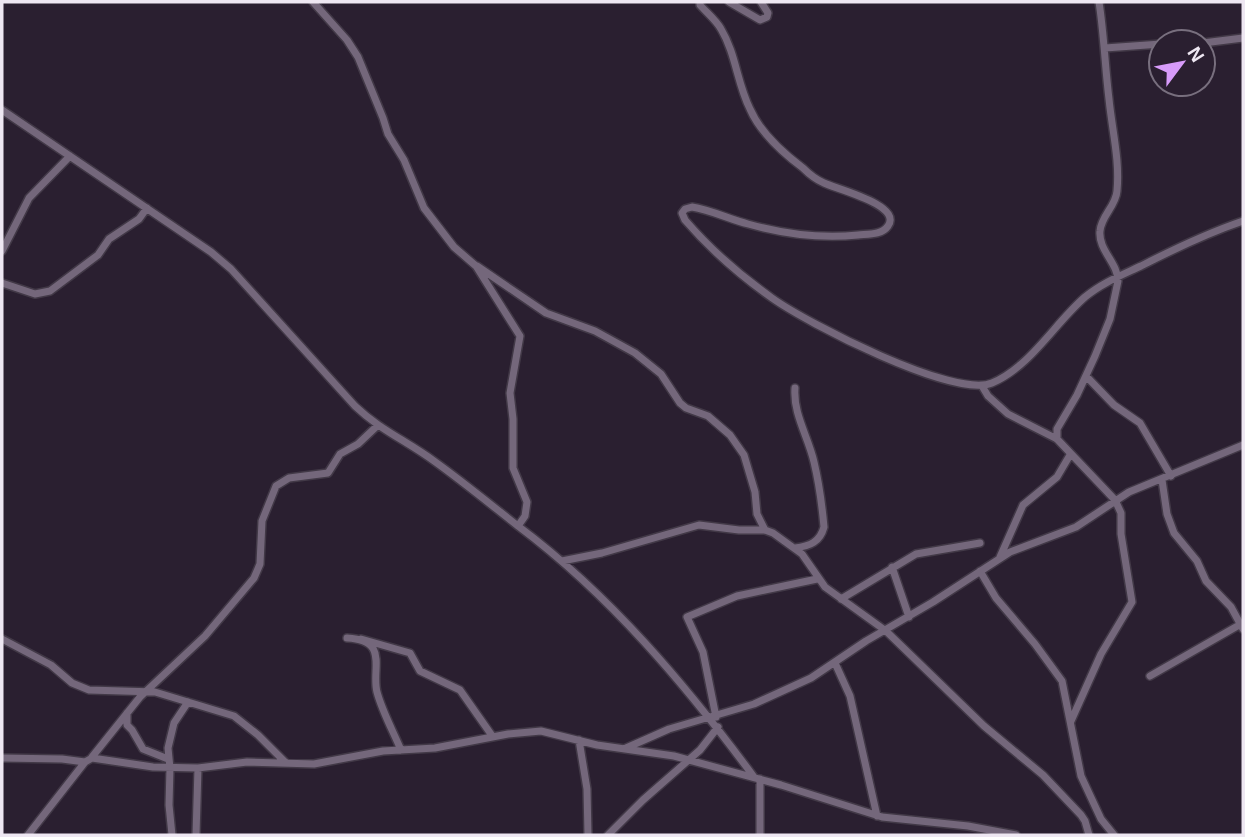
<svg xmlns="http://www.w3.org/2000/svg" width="1245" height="837" viewBox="0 0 1245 837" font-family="Arial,sans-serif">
<rect width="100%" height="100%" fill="#2a1f30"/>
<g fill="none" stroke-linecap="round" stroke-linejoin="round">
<g stroke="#423947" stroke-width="10">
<path id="minor" d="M313 2 347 40 358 57 383 118 388 134 404 160 424 208 454 247 476 266 520 336 510 393 513 419V468L527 502 525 516 518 526
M700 2V5C707 13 716 20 721 29 736 54 737 83 750 109 760 132 783 153 803 168 809 174 817 180 824 183 836 189 903 205 888 226 882 235 868 234 858 235 821 239 784 234 748 224 729 219 711 210 692 207L685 209 682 213 685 220C710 249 741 276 772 298 807 323 954 399 992 383 1031 366 1054 324 1085 297 1102 283 1122 275 1141 266 1174 249 1208 233 1243 221
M729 2 760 20 767 17 768 13 761 2
M1203 43 1243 38
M1105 48 1161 44
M2 110 211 252 231 269 355 406C380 430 407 441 434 461 462 481 490 504 518 526 610 595 686 685 754 777
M2 251 29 198 70 156
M477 266 546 313 595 331 635 353 661 374 680 403 686 408 708 416 730 435 744 455 755 492 757 514 765 530
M2 283 35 294 50 291 98 255 109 239 139 219 147 208
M1086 376 1114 405 1140 423 1171 476
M982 386 988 396 1008 414 1057 439 1115 500 1121 513V534L1132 602 1101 654 1071 721
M795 388C793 414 808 436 814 462 819 483 822 505 824 527 820 542 810 546 795 548
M1057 439V429L1077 395 1095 356 1110 319 1118 281C1118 263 1098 250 1100 231 1101 216 1116 206 1117 191 1120 160 1112 130 1109 99 1105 67 1104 34 1099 2
M1162 480 1167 514 1174 533 1197 561 1206 581 1231 607 1243 629
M1000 557 1023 505 1057 477 1070 455
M562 561 602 553 699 525 739 530H765L773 533 802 554 825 587 886 631 984 726 1043 775 1081 815 1085 821 1089 835
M892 567 909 617
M980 571 996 598 1035 644 1062 681 1081 776 1101 819 1114 835
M841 599 916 554 980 543
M347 638C390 640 371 669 377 692 382 711 393 731 401 750
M2 639 51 665 72 683 89 690 155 692 234 716 258 735 286 763
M361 639 410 653 420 671 460 690 493 737
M835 663 850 696 877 816
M1150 676 1241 624
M127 713V725L132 730 143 749 168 759
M716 717 703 652 687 617 737 596 817 579
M579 740 587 789 588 835
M626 748 669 729 754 704 811 678 866 641 933 602 1010 552 1076 527 1129 492 1243 445
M92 757 140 697 205 636 254 578 260 564 262 521 276 486 289 478 328 473 340 454 358 444 377 426
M2 758 62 759 85 762
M760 779V835
M28 835 85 762 92 758 153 767 198 768 247 762 314 764 383 751 435 748 508 734 541 731 597 745 674 756 781 785 882 817 968 826 1016 835
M172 835 169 805 170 768 168 748 174 723 188 702
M196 835 198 768
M608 835 643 800 700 750 718 727"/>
</g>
<use href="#minor" stroke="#74677b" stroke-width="7"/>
</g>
<rect width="1245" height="837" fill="none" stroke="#eee7f2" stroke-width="7"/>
<g transform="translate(1182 63) rotate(58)"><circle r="33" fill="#2a1f30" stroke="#786f7e" stroke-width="2"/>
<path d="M0-5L12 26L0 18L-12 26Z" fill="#d79bf9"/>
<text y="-10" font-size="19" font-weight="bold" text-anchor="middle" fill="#eee7f2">N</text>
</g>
</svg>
